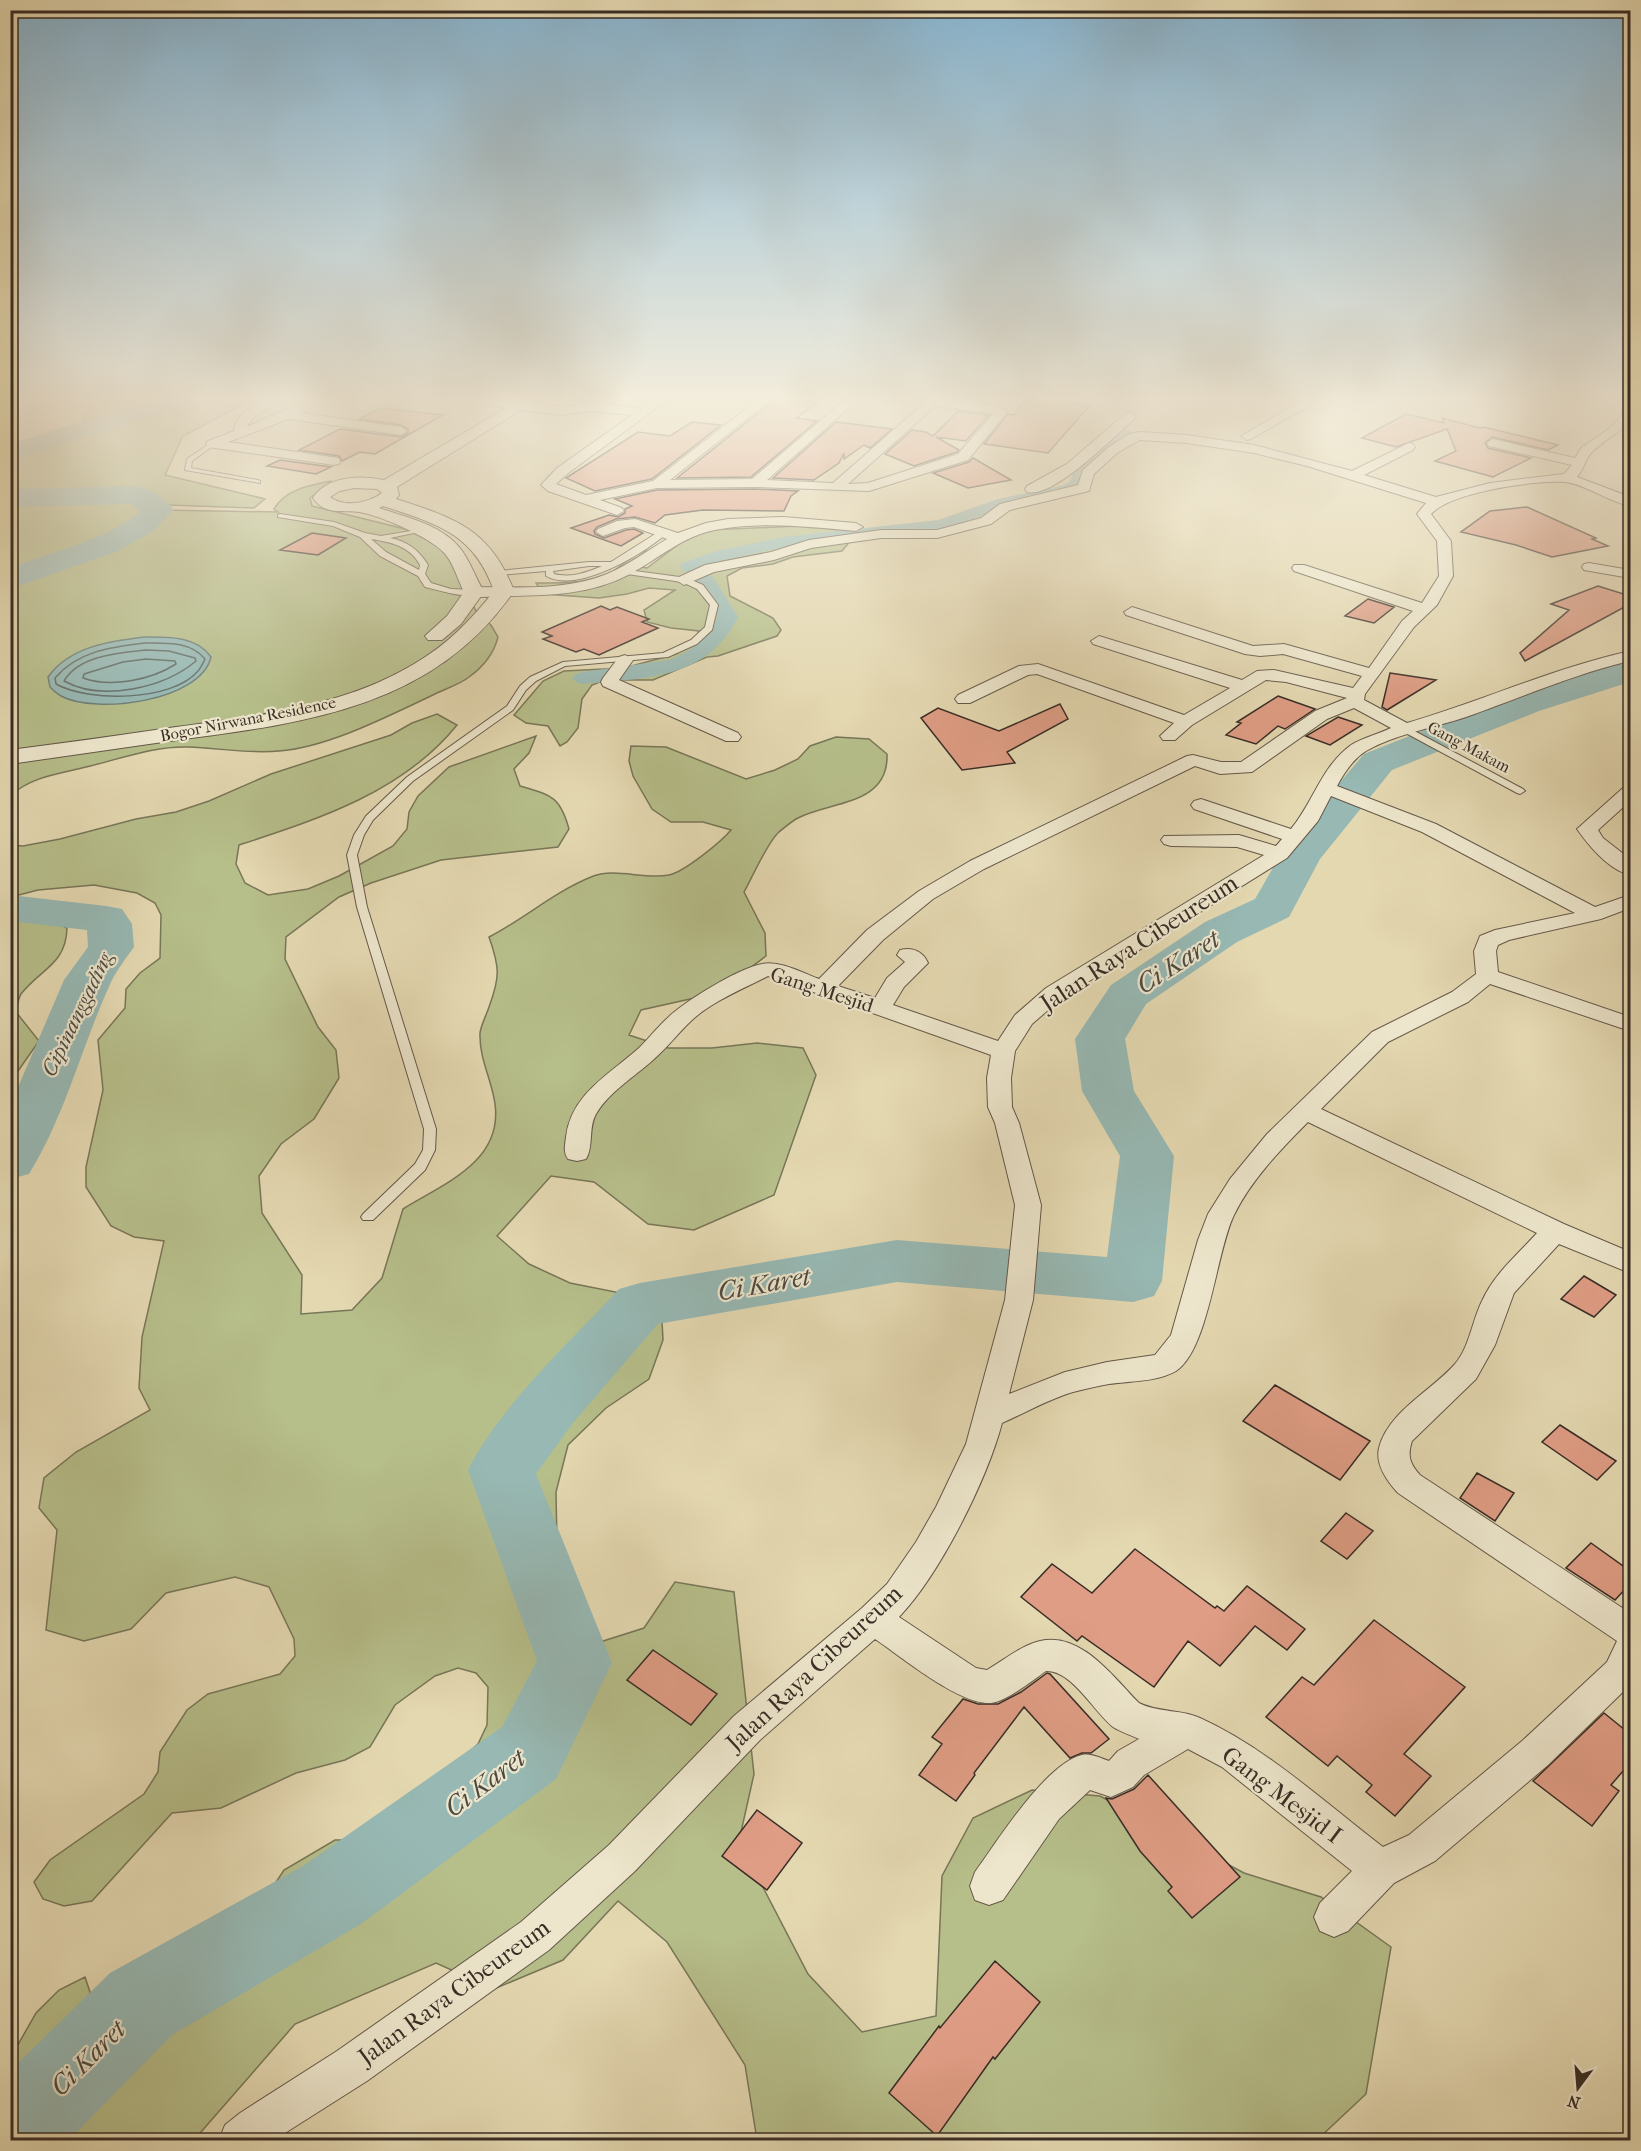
<svg xmlns="http://www.w3.org/2000/svg" width="1641" height="2151" viewBox="0 0 1641 2151" font-family="'IM FELL French Canon',serif">
<rect width="100%" height="100%" fill="#e4d8b1"/>
<filter id="stains"><feTurbulence type="fractalNoise" baseFrequency=".00333" numOctaves="4"/><feColorMatrix values="0 0 0 0 .2 0 0 0 0 .09 0 0 0 0 .02 0 0 0 .5 -.17"/></filter>
<radialGradient id="worn" r=".72"><stop offset=".6" stop-color="#630" stop-opacity="0"/><stop offset="1" stop-color="#630" stop-opacity=".3"/></radialGradient>
<path fill="#b6be8a" stroke="#787658" stroke-width="1.5" d="M91 398H256L183 436 165 475 265 499 254 508 139 504 147 517 159 510 278 512 274 509C285 489 311 485 332 481L310 498 312 506 405 529 428 540 442 550 454 566 478 615 491 625 498 637C494 653 483 667 469 677 459 685 444 689 433 695 388 716 329 747 279 751 248 754 219 748 188 747 152 746 121 759 86 767 59 774 33 776 11 795V582L97 549 11 574 10 447 82 425Z
M799 526 846 529 856 534 842 551 793 557 773 564 742 568 727 576 730 596 773 618 781 630 777 636 718 656 707 657 653 680H605L592 685 582 699 578 728 567 742 560 746 548 726 526 723 514 715 543 681 564 671 624 668 676 654 693 644 699 631 671 628 647 622 644 610 675 590 649 588 627 594 599 598 543 594 536 583C560 583 587 584 610 573 624 565 633 552 650 550L641 567 647 568 687 538 708 530Z
M437 714 457 725C403 792 319 819 239 845L236 864 245 883 268 895 308 889 339 876 393 846 407 829 409 812 418 796 449 767 536 736 529 753 514 769 520 786C551 795 560 796 569 829L558 847 441 860 371 883 339 897 286 937 285 959 318 1027 336 1050 339 1078 314 1119 281 1144 259 1176 262 1213 302 1275 301 1314 352 1310 382 1278 403 1209C443 1184 503 1162 495 1104 492 1080 479 1059 480 1033 481 1025 486 1016 489 1007 500 977 500 968 489 937 524 919 554 892 591 877 615 867 644 880 669 875 684 872 721 842 731 830L703 822H671L652 809 633 776 629 761 631 746 666 747 746 779 775 770 798 759 810 746 836 737 869 739 887 754C889 805 832 801 798 818 792 821 785 827 779 832 768 841 752 878 744 892L765 933 766 956 717 993 641 1010 629 1035 668 1048H712L757 1043 803 1048 816 1075 774 1195 694 1230 648 1224 594 1182 551 1176 497 1236 529 1264 570 1283 661 1301 663 1340 649 1379 606 1408 568 1445 556 1492 558 1597 581 1648 644 1628 675 1582 734 1592 754 1774 739 1841 808 1974 862 2032 936 2016 942 1876 973 1818 1032 1790 1100 1796 1244 1873 1321 1897 1391 1947 1366 2094 1317 2140H757L745 2065 667 1942 618 1901 563 1960 494 1989 436 1963 295 2024 194 2140H11V2057L36 2013 59 1990 85 1977 93 2001 62 2057 66 2086 122 2062 156 2012 240 1972 251 1920 284 1870 335 1840H383L381 1853 441 1776 478 1744 487 1725 488 1687 476 1673 458 1668 435 1676 395 1705 370 1747 345 1760 296 1773 221 1808 172 1813 92 1901 64 1906 43 1899 34 1882 50 1860 144 1794 158 1772 160 1752 187 1710 208 1694 280 1674 295 1656 294 1639 269 1587 235 1577 166 1593 131 1629 84 1641 46 1630 57 1530 39 1508 44 1478 76 1452 150 1410 139 1388 142 1337 164 1241 134 1237 111 1226 86 1187V1167L103 1090 98 1040 125 1008 126 989 140 973 160 958 161 915 155 903 137 893 94 885 38 890 11 897 10 845 23 846 60 839 136 819 176 812 209 801 271 774 391 735 412 723Z
M24 918 51 919 67 928C66 965 40 969 21 994 18 999 17 1007 16 1012L39 1041 11 1081V920Z"/>
<path fill="#97b8b3" stroke="#71807b" stroke-width="1.5" d="M145 637C169 637 197 636 211 657 201 701 96 715 61 696 57 694 53 690 50 687L48 677C70 646 111 641 145 637Z"/>
<g fill="none" stroke-linecap="round" stroke-linejoin="round">
<path stroke="#68726c" stroke-width="1.5" d="M145 643C166 643 190 641 205 659 203 663 201 668 198 671 172 702 88 702 56 684L55 678C78 651 111 647 145 643Z
M146 650 169 651 195 658 196 661C164 688 102 702 64 681 79 655 119 653 146 650Z
M146 659 175 661 176 664C151 680 111 688 83 678L84 674 123 662Z"/>
<path fill="#97b8b3" fill-rule="evenodd" d="M1127 429 1135 434 1132 437 1089 471 1085 484 1075 493 1009 507 940 530 784 547 728 559 702 569 713 577 738 617C707 680 645 678 583 684L576 682 572 678 576 674 583 672 669 660C692 651 707 639 718 617L699 584 680 567 682 563 717 551 784 537 938 520 998 499 1064 485 1070 481 1076 466 1122 431Z"/>
<path fill="#97b8b3" fill-rule="evenodd" d="M157 398H183L186 402 182 407 10 461V444Z
M137 486C151 490 166 498 174 510L153 531 118 551 10 589V568C55 550 103 542 141 511L131 504 10 507V489Z
M1630 660V682L1539 711 1392 770 1320 859 1289 917 1237 942 1146 1004 1125 1039 1134 1091 1174 1156 1162 1281 1154 1296 1133 1302 897 1282 658 1324 572 1424 536 1474 612 1663 556 1779 361 1924 172 2035 69 2140H10V2071L110 1973 303 1866 502 1727 537 1661 468 1470C501 1405 569 1343 619 1289L640 1283 897 1240 1107 1257 1120 1156 1082 1091 1075 1039 1111 985 1205 922 1255 899 1285 847 1364 754 1513 695Z
M10 895 106 906 122 909 132 924 134 947C126 958 117 970 111 982 82 1045 66 1114 29 1174L10 1179V1106L64 980 88 947 87 930 10 921Z"/>
</g>
<path fill="#df9d85" stroke="#392d26" stroke-width="1.5" d="M777 398 816 403 797 418 817 421 751 477 677 478Z
M1026 399 1090 405 1048 453 984 444 1008 414 1014 415Z
M381 408 443 415 375 454 360 452 342 461 339 456 299 450 340 429 401 437 408 433V429L401 425 359 419Z
M958 411 989 415 966 441 936 437 959 450 957 452 914 466 885 454 912 430 926 432 933 436Z
M1406 414 1444 423 1442 418 1480 428 1484 427 1558 445 1548 450 1492 437 1485 443 1488 448 1531 458 1493 477 1435 461 1456 451 1447 429 1396 447 1362 438Z
M692 422 721 425 652 479 595 491 566 478 638 432 670 436Z
M836 422 892 429 870 448 864 445 844 459V453L839 463 814 480 773 478Z
M973 458 1011 480 968 488 933 473 969 462Z
M280 460 331 467 316 474 267 466Z
M755 489 798 491 791 496 784 511 703 510 665 515 655 523 635 517 616 519 597 527 594 531 595 534 604 538 626 530 634 529 643 533 621 546 571 528 609 515 618 517 625 513V509L632 506 615 499 657 490Z
M1527 507 1596 538 1592 539 1608 546 1552 557 1516 545 1461 532 1490 511Z
M312 533 346 538 318 555 280 550Z
M1598 586 1630 596V604L1525 661 1520 653 1569 610 1551 604Z
M1368 599 1394 607 1374 623 1345 616Z
M601 606 610 610 617 607 649 619 642 622 658 628 599 655 584 649 576 652 543 639 552 636 542 632Z
M1390 673 1436 680 1387 710 1382 707Z
M1278 696 1315 709 1285 729 1278 726 1256 744 1226 735 1241 723 1237 722Z
M1060 704 1068 719 1007 752 1015 763 962 770 921 718 938 708 999 731Z
M1338 717 1362 725 1330 745 1306 736Z
M1584 1276 1616 1295 1594 1317 1561 1299Z
M1275 1385 1370 1441 1340 1480 1243 1421Z
M1560 1425 1616 1461 1597 1480 1542 1442Z
M1477 1473 1514 1493 1495 1521 1460 1498Z
M1346 1513 1373 1531 1347 1559 1321 1541Z
M1591 1543 1630 1571V1584L1615 1600 1566 1568Z
M1135 1549 1215 1608 1217 1606 1224 1611 1247 1586 1305 1629 1287 1650 1255 1626 1220 1666 1188 1641 1154 1687 1082 1636 1077 1641 1021 1597 1052 1564 1092 1593Z
M1374 1620 1465 1687 1404 1754 1431 1776 1395 1816 1366 1792 1372 1785 1337 1756 1328 1766 1266 1717 1302 1677 1314 1685Z
M653 1650 717 1694 691 1725 627 1680Z
M1047 1673 1050 1674 1109 1739 1091 1753H1082L1070 1758 1024 1707 974 1773 975 1775 956 1801 919 1775 942 1744 932 1737 963 1699 978 1704H998L1021 1692Z
M1604 1713 1630 1734V1763L1611 1785 1619 1791 1592 1826 1533 1781Z
M1148 1775 1240 1877 1192 1918 1168 1891 1172 1887 1140 1851 1106 1798 1112 1799 1134 1789Z
M757 1810 802 1843 767 1890 722 1856Z
M995 1961 1040 2002 995 2059 993 2057 937 2136 889 2093 939 2026 940 2028Z"/>
<g fill="none" stroke-linecap="round" stroke-linejoin="round">
<g stroke="#645849" stroke-width="2">
<path id="service" d="M212 442 215 444 214 445 192 461 191 468 258 480 260 481V483L185 470 187 459Z
M280 514 334 522 365 533 381 536 423 529V531L390 538C407 541 419 550 428 565L425 574 431 583 451 589 474 590 478 592C464 600 440 590 425 587L418 576 380 556 360 537 333 526 278 517V515ZM371 539C391 542 410 546 420 565L419 570 386 552Z
M660 531 667 533C644 554 577 594 546 576V571L499 575 495 573 499 571 589 562H611ZM589 566H602C586 573 571 578 554 574L553 571Z
M620 569 687 578 703 585 718 605 712 630 697 644 668 657 565 666 536 681 526 690 513 710 413 781 373 820 364 835 357 855 367 907 436 1129 435 1150 425 1170 373 1220H363L361 1217 363 1214 415 1164 423 1150 424 1129 357 907 347 855 354 835 366 816 407 777 507 706 520 686 530 677 563 662 663 653 691 640 705 627 710 605 697 589 682 582 620 573Z
M1405 726 1523 789 1525 791 1520 794 1517 793 1402 731V727Z"/>
</g>
<g stroke="#645849" stroke-width="2">
<path id="minor" d="M271 398H286L254 417 246 427 313 398H328L301 413 401 427 407 431 401 435 289 419 228 442 339 458 340 461 339 464 334 465 208 447 206 444 208 441 234 431C235 413 256 405 271 398Z
M457 398H489L561 407 593 403 641 409 656 398H670L567 474 556 484 586 495 653 481 760 398H773L670 480 752 479 847 398H860L767 480 833 483 922 405 895 402 889 398C911 398 993 398 1007 412L968 460 869 491 755 487 657 488 600 500 622 508 624 511 617 515 548 491 541 485 557 468 632 415 593 411 561 415 463 402ZM935 406 994 413 958 454 868 483 848 484Z
M1307 398H1322L1251 439 1247 440 1241 436Z
M1626 411H1630V421C1619 433 1604 440 1592 452 1585 459 1584 469 1577 477L1630 497V506C1609 502 1585 484 1565 482 1535 480 1451 492 1431 514L1451 541 1453 576 1437 605 1414 627 1365 694 1364 700 1407 723C1482 701 1554 668 1630 651V661C1574 674 1520 698 1466 717 1433 728 1396 734 1366 751 1353 759 1344 773 1337 786L1436 824 1595 907 1630 895V908L1601 919 1509 940 1498 945 1496 951 1498 972 1630 1017V1031L1490 984 1468 1002 1388 1042 1321 1109 1564 1224 1630 1252V1273L1559 1244 1514 1293 1495 1345 1476 1379 1412 1441C1407 1456 1410 1464 1420 1475L1630 1613V1685L1548 1765 1435 1861 1394 1883 1348 1931 1334 1937 1320 1931 1314 1917 1320 1903 1352 1871 1222 1767 1188 1749 1144 1775 1133 1787 1111 1797 1090 1790 1059 1819 1003 1900 989 1905 975 1900 970 1886 975 1872C997 1842 1045 1764 1082 1755 1091 1753 1100 1758 1109 1761L1118 1751 1139 1739C1131 1735 1121 1732 1113 1727 1094 1712 1072 1670 1046 1671 1033 1680 1006 1702 991 1703 959 1705 902 1657 875 1639L760 1740 635 1871 549 1950 367 2081 274 2140H219L225 2125 240 2113 337 2051 521 1922 609 1845 734 1716 862 1608 887 1584 916 1542 936 1507 966 1444 1005 1300 1015 1205 995 1123 988 1107 987 1078 991 1055 768 976C743 989 713 1001 692 1020 678 1033 667 1048 653 1060 634 1077 609 1092 596 1114 588 1128 594 1146 586 1159L577 1161 568 1159C563 1152 565 1146 566 1137 571 1094 610 1074 639 1048 652 1035 663 1020 678 1009 696 995 740 968 762 964 779 960 803 973 819 979L867 930 919 891 970 861 1187 756 1193 755 1221 762H1241L1315 711 1347 698 1286 682 1266 680 1192 725 1175 740H1163L1160 736 1174 723 1037 674 1028 675 970 703H958L955 699 958 695 1019 666 1038 664 1184 715 1230 688 1093 644 1091 641 1099 636 1242 680 1257 671 1274 670 1353 688 1362 676 1283 654 1260 656 1245 654 1126 615 1124 612 1132 607 1253 646 1284 644 1369 668 1402 621 1413 611 1294 571 1292 568 1294 565H1304L1422 603 1439 576 1437 541 1417 514 1426 503 1307 466 1254 453 1187 443 1140 440 1117 453 1094 474 1089 491 1010 510 991 524 937 538H881L811 548 774 560 714 572 684 585 676 580 679 577 705 565 771 552 809 540 881 530H937L981 518 1000 504 1078 485 1083 470 1109 447 1129 434 1140 432 1187 435 1254 445 1352 471 1409 443 1413 444 1415 447 1413 450 1364 475 1436 497 1490 483 1564 474 1572 465 1489 446 1487 443 1493 439 1575 458 1581 448 1610 428ZM1354 708 1391 728C1378 734 1362 738 1351 745 1321 767 1314 801 1291 829L1201 799 1194 801 1191 805 1194 809 1282 839 1276 846 1239 835 1164 836 1161 840 1164 844 1171 846 1237 847 1264 855 1046 988 1015 1015 998 1041 893 1005 904 987 928 963C923 951 912 947 900 950L897 955 905 962 887 978 875 998 838 986 883 940 933 899 984 869 1195 766 1220 774 1252 772 1327 719ZM1331 796 1422 832 1575 913 1495 930 1480 936 1474 951 1476 974 1452 992 1372 1032 1267 1134 1230 1179 1208 1214 1198 1240 1171 1335 1155 1355 1107 1362 1065 1372 1009 1394 1033 1300 1041 1205 1019 1123 1012 1107 1011 1078 1015 1051 1032 1024 1062 998 1287 858 1318 821ZM1308 1122 1537 1233C1517 1255 1494 1274 1482 1301 1472 1321 1470 1346 1455 1364 1431 1391 1388 1412 1379 1448 1375 1465 1387 1481 1398 1493L1617 1641 1607 1662 1522 1741 1409 1835 1383 1847C1324 1802 1268 1749 1200 1718 1181 1709 1158 1713 1139 1703 1114 1678 1081 1631 1040 1641 1022 1645 1004 1660 987 1670L976 1668 899 1617C940 1574 987 1480 1002 1423 1025 1413 1049 1399 1073 1392 1085 1389 1097 1386 1109 1384 1130 1381 1157 1382 1176 1371 1209 1349 1216 1252 1234 1215 1251 1180 1281 1149 1308 1122Z
M1130 412 1136 416 1134 419C1114 436 1054 499 1027 492L1025 489 1027 486 1067 464 1126 413Z
M783 517 856 523 863 527 856 531C810 527 761 521 715 530 683 536 658 559 630 574 591 595 545 596 501 596 491 596 473 600 466 592L474 587C518 587 565 591 607 574 628 565 647 551 667 539L634 527 625 528 603 536 596 532 598 529 617 521 635 519 678 533 706 523 728 519Z
M1589 563 1630 570V578L1584 570 1582 567 1584 564Z
M625 655 633 660 619 680 738 733 741 737 738 741H726L603 686 601 682 603 678 619 657Z
M1630 786V801L1598 830 1603 838 1630 859V875C1609 870 1589 846 1577 829L1623 788Z"/>
</g>
<g stroke="#645849" stroke-width="2">
<path id="tertiary" d="M523 398H540L397 487 399 495 396 499C455 518 490 529 514 591 434 707 306 723 177 740 121 748 66 756 10 764V750C63 743 116 736 169 728 252 717 341 708 414 664 447 645 471 620 494 591 474 533 437 524 383 506L379 508C405 517 440 524 459 547 470 560 475 577 484 592L461 624 442 640H428L425 636 447 616 464 592C458 580 454 565 446 555 433 538 379 515 359 512 342 510 324 515 313 498 327 476 360 475 384 480ZM354 488 377 489 382 493C368 503 345 508 330 497L340 491Z"/>
</g>
<use href="#service" fill="#ede6cc" fill-rule="evenodd"/>
<use href="#minor" fill="#ede6cc" fill-rule="evenodd"/>
<use href="#tertiary" fill="#ede6cc" fill-rule="evenodd"/>
</g>
<linearGradient id="sky" x2="0" y2="1"><stop stop-color="#87b6d3"/><stop offset="0.57" stop-color="#f3eddc"/><stop offset="1" stop-color="#f3eddc" stop-opacity="0"/></linearGradient>
<rect width="1641" height="699" fill="url(#sky)"/>
<g text-anchor="middle" dominant-baseline="central" stroke-width="4.5" stroke-linejoin="round" paint-order="stroke">
<g font-size="16" fill="#392d26" stroke="#ede6cc">
<text transform="translate(248 719) rotate(-11)">Bogor Nirwana Residence</text>
<text transform="translate(1469 747) rotate(28)">Gang Makam</text>
</g>
<g font-size="20" fill="#392d26" stroke="#ede6cc">
<text transform="translate(822 990) rotate(18)">Gang Mesjid</text>
</g>
<g font-size="21" font-style="italic" fill="#4c4942" stroke="#ede6cc">
<text transform="translate(77 1014) rotate(-64)">Cipinanggading</text>
</g>
<g font-size="24" fill="#392d26" stroke="#ede6cc">
<text transform="translate(1139 943) rotate(-33)">Jalan Raya Cibeureum</text>
<text transform="translate(814 1668) rotate(-43)">Jalan Raya Cibeureum</text>
<text transform="translate(1282 1795) rotate(37)">Gang Mesjid I</text>
<text transform="translate(454 1992) rotate(-36)">Jalan Raya Cibeureum</text>
</g>
<g font-size="26" font-style="italic" fill="#4c4942" stroke="#ede6cc">
<text transform="translate(1178 962) rotate(-33)">Ci Karet</text>
<text transform="translate(764 1284) rotate(-10)">Ci Karet</text>
<text transform="translate(485 1783) rotate(-37)">Ci Karet</text>
<text transform="translate(88 2058) rotate(-45)">Ci Karet</text>
</g>
</g>
<rect width="1641" height="2151" fill="none" stroke="#e4d8b1" stroke-width="36"/>
<rect x="12" y="12" width="1617" height="2127" fill="none" stroke="#392d26" stroke-width="3"/>
<rect x="18" y="18" width="1605" height="2115" fill="none" stroke="#392d26" stroke-width="1.5"/>
<g transform="translate(1578 2088) rotate(196)" stroke="#ede6cc" stroke-width="4.5" paint-order="stroke">
<path d="M0-4.5L10 22L0 15L-10 22Z" fill="#392d26"/>
<text y="-9" font-size="16" font-weight="bold" text-anchor="middle" fill="#392d26">N</text>
</g>
<rect width="100%" height="100%" filter="url(#stains)"/>
<rect width="100%" height="100%" fill="url(#worn)"/>
</svg>
